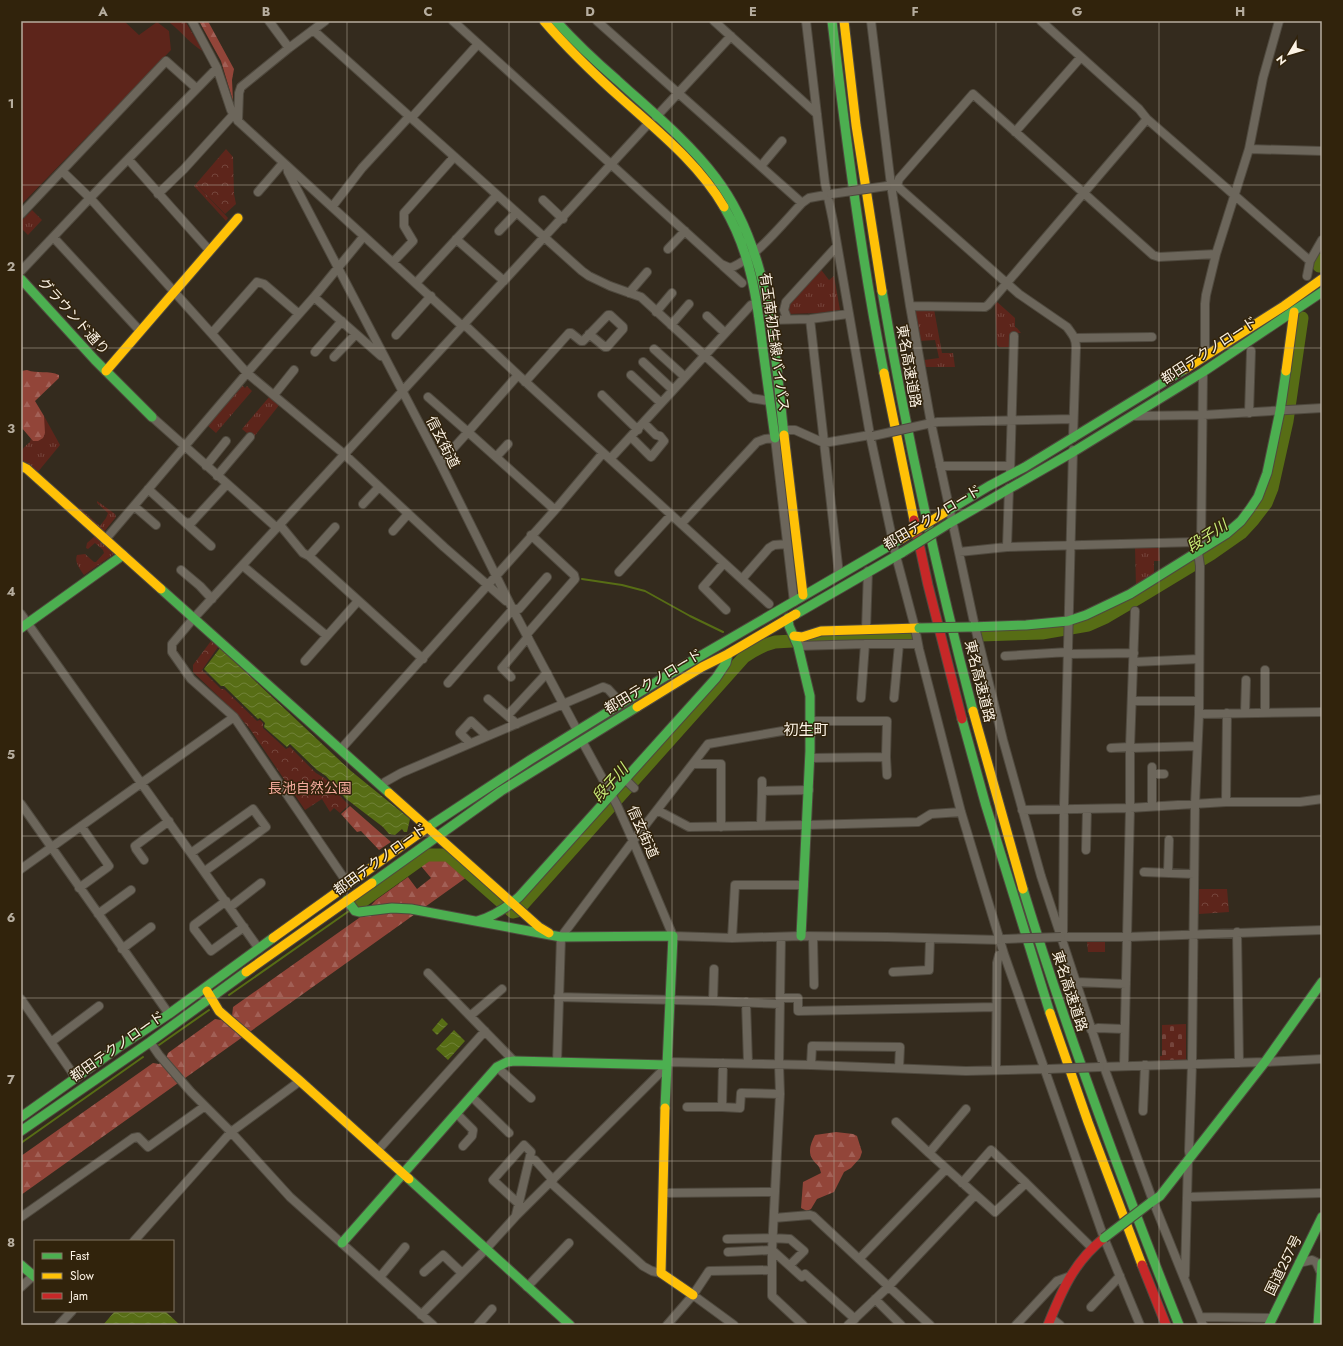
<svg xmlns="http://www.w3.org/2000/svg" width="1343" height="1346" viewBox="0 0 1343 1346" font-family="Jost,'Noto Sans JP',sans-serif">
<defs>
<pattern id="grass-tufts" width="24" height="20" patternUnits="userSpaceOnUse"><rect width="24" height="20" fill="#5d251b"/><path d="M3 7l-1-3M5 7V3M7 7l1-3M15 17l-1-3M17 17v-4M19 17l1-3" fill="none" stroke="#75453c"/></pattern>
<pattern id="forest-firs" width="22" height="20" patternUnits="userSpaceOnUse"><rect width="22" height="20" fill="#924539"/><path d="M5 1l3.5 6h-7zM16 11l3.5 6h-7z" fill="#a26056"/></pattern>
<pattern id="cemetery-stones" width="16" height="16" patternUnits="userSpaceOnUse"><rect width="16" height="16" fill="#5d251b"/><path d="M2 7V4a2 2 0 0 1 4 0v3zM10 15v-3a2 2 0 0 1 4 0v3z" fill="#75453c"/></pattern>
<pattern id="park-crowns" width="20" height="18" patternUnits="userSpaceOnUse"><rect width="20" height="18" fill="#5d251b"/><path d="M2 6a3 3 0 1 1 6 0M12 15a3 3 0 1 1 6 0" fill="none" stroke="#75453c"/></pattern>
<pattern id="water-waves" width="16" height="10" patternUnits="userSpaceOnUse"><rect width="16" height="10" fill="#576d15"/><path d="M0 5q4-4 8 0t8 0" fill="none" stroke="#708237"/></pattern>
</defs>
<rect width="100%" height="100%" fill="#342b1e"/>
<path fill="url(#grass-tufts)" d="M196 184 228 218 226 221 194 186Z
M32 210 42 220 28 235 21 228V221Z
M819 267 829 280 834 276 840 310 818 313 787 314 789 304Z
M996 301 1015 318V327L1017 328 1021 333H1010L1011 347H999L997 345 995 303Z
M916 309H934L942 353H953L955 367H925L924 360 939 358 935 340 920 341 914 311Z
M242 385 245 388 247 386 252 391 216 433 207 425Z
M270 396 280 404 253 438 242 429Z
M44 416 60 445 37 473 26 462H23C18 454 23 447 30 442L31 438 33 441 44 425Z
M97 501 115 514 116 517 103 533 79 509 80 508 100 526 106 518 108 513 97 503Z
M95 536 113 552 114 554 84 575C80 569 74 562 77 555L85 554 94 562H96L104 553 103 550 95 543 88 549 86 548 87 543Z
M1135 547 1159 548 1160 561H1154V574L1136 586Z
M1087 941H1105V952H1088Z"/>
<path fill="url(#forest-firs)" d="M199 21H208L209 23 234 69 232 80 233 101 221 61Z
M27 370C37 374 49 370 59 375V378L35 401 44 416 45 433 43 438 38 441H33L21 427V371Z
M350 806 391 842 379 850 361 831 357 832 341 814Z
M430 859H446L467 877 21 1195V1156L153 1063 159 1064 166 1058 168 1053 215 1019 221 1020 232 1017 233 1007 359 918 376 900 408 877 417 889 431 878 421 866Z
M836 1132 853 1134 857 1136 862 1152 860 1158 851 1168 844 1172 834 1192 817 1199 811 1209 807 1211 801 1208 803 1182 821 1173C819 1164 818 1167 813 1160 807 1152 811 1143 815 1135Z"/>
<path fill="url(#cemetery-stones)" d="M1186 1024V1061H1160V1056H1162V1025Z"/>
<path fill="url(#park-crowns)" d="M171 21H185L204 52C190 44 182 32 170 23Z
M226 149 233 157 234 194 236 204 225 214 196 184Z
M211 641 218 647 202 670 221 689H224L257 721 260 720 263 723V728L286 749 290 747 316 773 326 779 342 798 349 805 340 813 334 808 330 812 322 799 305 810 250 729 237 714 193 672V665Z
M1199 889H1227L1229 912 1199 914Z"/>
<path fill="#5d251b" d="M21 21H124L139 35 157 22 169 31 171 50 21 205Z"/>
<path fill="url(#water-waves)" d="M220 648 351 771 410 819 407 832H404L402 829 395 835 389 834 383 827 345 798 326 776 317 770 290 744 287 747 264 727 265 723 260 718 258 719 224 686H221L204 669Z
M442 1018 448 1024 437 1035 432 1030Z
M454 1030 465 1041 448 1060 436 1049Z
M115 1311H165L180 1325H103Z"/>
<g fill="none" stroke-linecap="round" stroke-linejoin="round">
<path stroke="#576d15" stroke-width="2" d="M582 579 622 585 645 591 690 616 723 632
M229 995 349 911
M159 1045 209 1010
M21 1143 143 1057"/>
<path stroke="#576d15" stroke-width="13" d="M1319 266 1322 260
M980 635 1042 633 1088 625 1106 617 1140 597 1211 554 1241 533 1253 520 1266 503 1272 488 1287 421 1302 318
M357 905 427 855H448L513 912 517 911 744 657C754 650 763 645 775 642L845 638 877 639 913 637"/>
<g stroke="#4f493e" stroke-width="10">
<path id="street" d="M192 21 217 68 231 110 238 121 459 323 468 328 518 375 769 604
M269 21 289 48
M453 21 721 264 730 268C755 259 784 222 802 203L597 21
M714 21 817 114
M806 21 825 183 833 221 870 435 896 556 915 628 919 649 961 812 1004 954 1104 1238 1140 1325
M871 21 891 185 910 306 931 423 975 627 1003 740 1041 876 1104 1067 1153 1201 1203 1325
M1041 21 1139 109 1147 119 1310 261 1322 240
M313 30 582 271 589 276 610 286 641 297 751 398 769 401
M656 117 731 36
M238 121 239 93 241 87 289 48 325 21
M1015 132 1081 57
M1249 149 1322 151
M128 159 209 250
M287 166 288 172 440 463 510 604 577 730
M761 166 782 141
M62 171 90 198 247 373 344 454 444 547 506 601
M887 186H897L1019 294 1067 327C1072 334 1076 338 1076 347L1073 438
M897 186 899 179 973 94 1153 255 1159 257 1216 254
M258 192 283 163
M158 194 184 169 233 115
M543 200 563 219
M802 203 809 198 831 194
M332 207 362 168 407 119 414 115 478 44
M21 214 166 61 196 88
M499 231 516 213
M54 238 140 331
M456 239 504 281
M668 249 685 231
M393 262 413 241 404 226V213L454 157
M723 266 742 283
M21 271 90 198 217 68
M1307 276 1310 261
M416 283 496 196
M629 293 647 272
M314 297 381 356
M910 306 985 307 988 305 1147 119
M656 312 672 293
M707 316 725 333
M787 318 784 310 786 302 837 246
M810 319 839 574
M769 320 810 319 848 314
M671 325 689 304
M212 333 257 282 264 284 299 314
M396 335 431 296
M1075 338 1152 337
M654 349 685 377
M315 352 342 321
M1205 356V304L1206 295 1216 254 1249 149 1263 78 1279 21
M334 357 356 334
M643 362 673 390
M518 375 468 432 555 510
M631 375 661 403
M525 382 569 333H571L581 341H583L608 315H610L623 327V329L607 347H605L589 334
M274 395 294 370
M602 395 638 430
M428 397 468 432 440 463
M1249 413 1251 351
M1135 416 1203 415 1322 408
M152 417 277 528
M927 424 938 422 1073 419
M784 430H795L824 443 870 435 873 436
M631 437 651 457 664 441 660 436 656 435 644 423
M496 457 508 444
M610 459 751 305 757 304
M206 466 226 441
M940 466H1009
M1010 475 1014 336
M217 476 250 437
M148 489 211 546
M363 504 379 487
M134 506 156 525
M186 523 192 522 227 484
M682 523 757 442 765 439 775 438 794 602
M280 525 303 553 309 556 423 659
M393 531 408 514
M105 540 247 373 314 297 364 236
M1007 547 1197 542 1201 544
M1201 549 1203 372
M959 552 1007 547 1009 488
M309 556 335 527
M724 563 703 587 726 610
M243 566 327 636
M181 570 200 586 212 599
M619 572 671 515
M742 579 769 548 774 545 787 544
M21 614 259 949
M866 630 868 571
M527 634 575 579 574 575 531 535
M798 646 865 644H918
M1068 654 1134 653
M1005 656 1068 652
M305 661 358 601
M1134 662 1199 659
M1265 670V713
M511 677 502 668 528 637
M448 683 513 609H519L547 577
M861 698 865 644
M894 698 899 644
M488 699 517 724
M1132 701H1199
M1245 713 1246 680
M1199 714 1322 712
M508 715 547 673
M234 717 348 884
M582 741 617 805 633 841 673 936 732 938 801 936 887 937 1001 940 1004 939
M470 743 460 733 471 721 487 736
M1111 748 1130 747
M1130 748 1197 746
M341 749 555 510 603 453
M886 757 887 775
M810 758 886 757 887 721H811
M693 764H721V827
M1152 767V806
M1152 774H1164
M625 779 634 788
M382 786 385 782 401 773 603 687 608 689 621 703
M762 791V781
M1226 802 1227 713
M21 804 169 1014
M657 810 689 827 807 825 918 822 931 814 961 812
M1022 810 1130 808 1226 802H1300L1322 799
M761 825 762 791 809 790
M1086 850 1087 809
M191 853 253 809 266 827 205 871
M144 860 136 849 135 846 169 821
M21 869 234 717 191 679 172 652V644L193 619 649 123
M1144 872 1194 874
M1168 873 1169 840
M79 888 108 867 109 866 81 826
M226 901 194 925V929L211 951 244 927
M230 907 261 883
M98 914 131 890
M1237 932 1239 1063
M781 937 779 1064 780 1094 772 1250V1296L803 1325
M813 937 814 985
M1061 937H1127L1322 930
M1063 937 1064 805 1073 450
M732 938 735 885H804
M122 949 151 927
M893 972 929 970 930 939
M428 973 514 1061
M1076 982 1126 984
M558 997 713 1001 780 1004
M780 998H798V1011L996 1007
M21 999 76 1078
M713 1001 714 969
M746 1002 748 1063
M470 1016 502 989
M1091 1030 1098 1028 1124 1029
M51 1042 99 1006
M150 1042 159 1055 191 1092 231 1132 290 1197 433 1325
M557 1062 561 937 633 841 708 744 811 726
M667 1062 811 1065 966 1071 1048 1069
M723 1063 722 1107 740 1108 741 1093 780 1094
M811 1065 812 1046 900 1047 899 1068
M1124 1066 1130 808V747L1135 611
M497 1067 531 1098
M1100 1067 1265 1062 1322 1059
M996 1070 997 963 999 955 1004 954
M471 1096 509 1133
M687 1107H722
M966 1109 929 1153 995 1212 1026 1183 1092 1248
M1143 1111 1145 1065
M456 1113 473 1130 472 1136 463 1146
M896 1122 929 1153
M378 1150 485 1031
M1190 1157 1189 1151 1192 1064 1195 804 1199 714 1200 566 1198 552
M535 1160 553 1180
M550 1182 643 1266 652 1271 661 1273
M962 1183 991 1150 1026 1183
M664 1193 775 1192
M1188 1197 1322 1193
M516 1215 531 1152 524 1145 493 1180 520 1205
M21 1217 133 1138 138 1137 148 1147 205 1106
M774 1218 810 1215 813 1216 859 1259
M727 1239 772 1238 790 1239 804 1251 790 1265
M134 1241 231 1132 300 1081
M728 1252 772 1250 802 1277 805 1274 855 1319
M1299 1263 1312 1260 1316 1262 1320 1271
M424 1272 443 1255 462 1273
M1185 1275 1188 1160
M380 1277 405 1247
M21 1287 33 1276
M527 1287 569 1243
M693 1295 734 1325
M875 1299 901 1325
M1091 1307 1120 1276
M421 1315 486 1249 516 1216 666 1067
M1200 1317 1272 1318
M1051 1318 1060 1325
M59 1325 72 1311
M478 1325 492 1309
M667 1325 693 1295 709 1271 771 1270
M848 1325 888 1287 975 1195
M930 1325 859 1259 946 1169
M1016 1325 1057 1281 1068 1277"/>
</g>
<g stroke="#4f493e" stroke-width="11">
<path id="fast" d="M556 21C575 42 595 61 617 80 651 111 688 141 716 178 771 251 774 348 784 435
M832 21C846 139 861 256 884 373
M724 207C751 253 757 299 763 350 767 380 771 409 775 438
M21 279 95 360 152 417
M882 291C906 433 937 573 973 711
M944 513 989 486 1025 467 1185 369
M948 524 1073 452 1203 372 1322 292
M161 589 389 793
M796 614 903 552
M788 618 789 626 798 646 810 696V751L801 936
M971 627 1026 625 1068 621 1086 615 1130 594 1226 534 1241 521 1250 509 1258 497 1267 473 1280 411 1286 371
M21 628 123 555
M962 719 986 806 1050 1013
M428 827 530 760 666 676 901 539
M372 883 501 791 637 707
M1023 889C1068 1037 1122 1181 1179 1325
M347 900 355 911 359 912 392 908 411 909 561 937 673 936 665 1108
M477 921C493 917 506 908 519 897L716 678 726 663 728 654
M21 1117 119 1047 169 1014 273 938
M21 1131 150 1042 246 972
M409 1179 570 1325
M1150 1203 1160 1196 1265 1062 1322 982
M342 1243 497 1067 507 1062 514 1061 667 1065
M21 1265 35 1277
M1269 1325 1322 1217
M1318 1325 1322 1263"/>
</g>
<g stroke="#4f493e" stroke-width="11">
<path id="slow" d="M544 21C568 49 594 74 622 99 659 132 699 164 724 207
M844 21 856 125 882 291
M1185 369 1284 306 1322 279
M106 371 238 218
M1286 371 1294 312
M884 373 914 520
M784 435 803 595
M21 466 27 469 161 589
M794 636 802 637 821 631 919 628
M637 707 702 667 728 654 796 614
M973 711 1023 889
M389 793 539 927 549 933
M273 938 428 827
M246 972 372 883
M207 991 219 1011 300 1081 409 1179
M1050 1013 1088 1122 1142 1265
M665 1108 661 1273 693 1295"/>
</g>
<g stroke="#4f493e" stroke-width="11">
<path id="jam" d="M914 520 928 585 962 719
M1142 1265 1166 1325
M1048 1325C1062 1290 1074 1262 1104 1238"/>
</g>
<use href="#street" stroke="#6c665b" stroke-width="8"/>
<use href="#fast" stroke="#4caf50" stroke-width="9"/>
<use href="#slow" stroke="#ffc107" stroke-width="9"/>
<use href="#jam" stroke="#c62828" stroke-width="9"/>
<g stroke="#4f493e" stroke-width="10" stroke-linecap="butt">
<path id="street-bridge" d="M831 194 887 186
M873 436 927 424
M1005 939 1061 937
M1048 1069 1100 1067"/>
</g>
<g stroke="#4f493e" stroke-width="11" stroke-linecap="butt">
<path id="fast-bridge" d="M903 552 948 524
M919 628 971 627
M1104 1238 1150 1203"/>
</g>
<g stroke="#4f493e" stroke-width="11" stroke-linecap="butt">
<path id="slow-bridge" d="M901 539 944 513"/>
</g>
<use href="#street-bridge" stroke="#6c665b" stroke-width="8"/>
<use href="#fast-bridge" stroke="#4caf50" stroke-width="9"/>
<use href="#slow-bridge" stroke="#ffc107" stroke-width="9"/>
</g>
<path fill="none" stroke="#b6ad9f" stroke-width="1" stroke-opacity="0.55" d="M184 21V1325M347 21V1325M509 21V1325M672 21V1325M834 21V1325M996 21V1325M1159 21V1325M21 185H1322M21 348H1322M21 510H1322M21 673H1322M21 836H1322M21 998H1322M21 1161H1322"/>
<g text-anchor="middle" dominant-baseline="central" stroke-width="3" stroke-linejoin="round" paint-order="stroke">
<g font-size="14" fill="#fcf3e5" stroke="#31230c">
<text transform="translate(74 316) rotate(48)">グラウンド通り</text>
<text transform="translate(775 342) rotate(82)">有玉南初生線バイパス</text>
<text transform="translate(1209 350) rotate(-33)">都田テクノロード</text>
<text transform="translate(909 366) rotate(80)">東名高速道路</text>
<text transform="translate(443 442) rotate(63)">信玄街道</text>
<text transform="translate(932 517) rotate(-31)">都田テクノロード</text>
<text transform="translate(653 681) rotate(-31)">都田テクノロード</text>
<text transform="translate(980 681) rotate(76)">東名高速道路</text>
<text transform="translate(643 832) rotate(66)">信玄街道</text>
<text transform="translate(380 859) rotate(-36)">都田テクノロード</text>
<text transform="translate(1070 991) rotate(72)">東名高速道路</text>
<text transform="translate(117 1046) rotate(-35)">都田テクノロード</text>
<text transform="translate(1283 1265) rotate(-64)">国道257号</text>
</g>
<g font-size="14" fill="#f3a99c" stroke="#31230c">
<text x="310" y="788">長池自然公園</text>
</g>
<g font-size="15" font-style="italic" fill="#c9ed79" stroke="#31230c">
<text transform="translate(1207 536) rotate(-33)">段子川</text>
<text transform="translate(610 783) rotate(-48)">段子川</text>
</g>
<g font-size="15" fill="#fcf3e5" stroke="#31230c">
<text x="806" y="730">初生町</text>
</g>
</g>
<rect width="1343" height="1346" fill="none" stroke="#31230c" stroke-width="44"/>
<rect x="34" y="1240" width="140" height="72" fill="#31230c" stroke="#827663"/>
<rect x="42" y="1253" width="20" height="6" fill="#4caf50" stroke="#827663"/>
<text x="70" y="1260" font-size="12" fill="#fcf3e5">Fast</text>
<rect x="42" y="1273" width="20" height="6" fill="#ffc107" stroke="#827663"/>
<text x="70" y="1280" font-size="12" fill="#fcf3e5">Slow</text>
<rect x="42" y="1293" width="20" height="6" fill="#c62828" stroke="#827663"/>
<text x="70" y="1300" font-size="12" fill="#fcf3e5">Jam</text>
<g transform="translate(1289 54) rotate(232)" stroke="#31230c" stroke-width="3" paint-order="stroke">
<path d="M0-3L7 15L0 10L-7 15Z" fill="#fcf3e5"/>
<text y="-6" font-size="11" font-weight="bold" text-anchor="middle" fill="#fcf3e5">N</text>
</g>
<rect x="22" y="22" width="1299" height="1302" fill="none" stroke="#b6ad9f" stroke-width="1.5"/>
<g font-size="13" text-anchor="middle" font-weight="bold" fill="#b6ad9f">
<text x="103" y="16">A</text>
<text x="266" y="16">B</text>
<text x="428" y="16">C</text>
<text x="590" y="16">D</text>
<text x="753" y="16">E</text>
<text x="915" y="16">F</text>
<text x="1077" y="16">G</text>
<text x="1240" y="16">H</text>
<text x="11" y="108">1</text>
<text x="11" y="271">2</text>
<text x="11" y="433">3</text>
<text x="11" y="596">4</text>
<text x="11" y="759">5</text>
<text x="11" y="922">6</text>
<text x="11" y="1084">7</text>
<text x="11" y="1247">8</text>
</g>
</svg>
